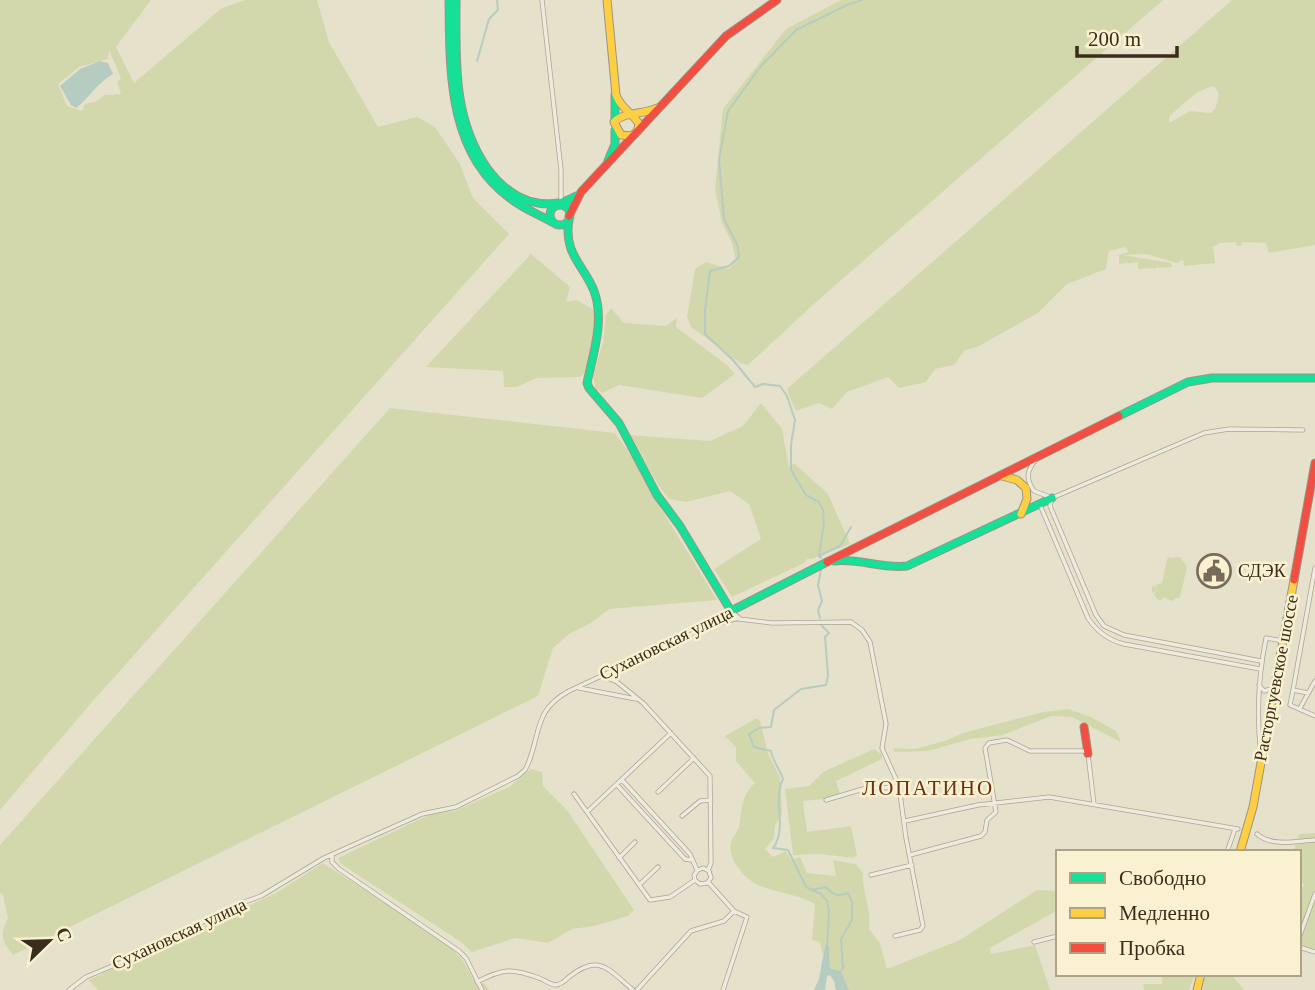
<svg xmlns="http://www.w3.org/2000/svg" width="1315" height="990" viewBox="0 0 1315 990" font-family="Georgia,serif">
<rect width="100%" height="100%" fill="#e6e1cb"/>
<path fill="#d3d8ac" fill-rule="evenodd" d="M0 0H151L116 47 134 83 222 8 245 0H317L329 42 378 127 417 117 435 127 460 164 473 198 509 234 86 709 0 810ZM109 50 121 78 117 82 121 94 105 95 95 102 85 104 82 111 67 106 58 84 79 67 108 59Z
M841 0H1163L815 303 748 365 740 363 691 327 687 317 695 269 706 262 729 269 736 260 732 243 722 223 715 189 723 109 786 29Z
M1232 0H1315V245L1269 253 1266 243 1242 242V245L1237 246 1236 242 1220 243 1213 247 1215 263 1184 266 1183 260 1177 263 1146 254 1123 255 1171 263 1172 267 1159 268 1158 265 1157 268 1138 269V262L1119 264V255L1129 252 1125 247 1109 251 1106 269 1067 284 1038 313 977 347 965 350 954 365 935 369 926 382 899 388 888 377 847 392 832 409 819 403 796 411 788 393V388ZM1214 86 1219 94 1216 107 1211 113 1190 111 1169 123V117C1182 105 1197 89 1214 86Z
M531 254 570 287 566 302 577 300 593 309C601 330 590 354 584 374L580 377 537 378 517 387H504L503 371 426 367Z
M611 308 624 323 666 326 677 318 676 327 727 365 735 374 702 398 619 385 602 393 595 388 593 375 603 343 606 315Z
M761 403 782 429 789 467 794 463 828 494 850 544 812 559H807L804 563 732 597 714 569 761 539 749 504 730 491 686 502 669 499C653 480 643 456 630 435L710 441 743 426Z
M390 408 615 433 643 472 654 497 717 600 609 609 591 623 569 634 553 648 538 696 13 955C1 940 0 934 8 918L3 895 0 893V845Z
M1168 556 1170 558 1180 557 1187 567 1180 597 1171 601 1163 597 1161 601 1157 599 1154 594 1156 591 1152 593V587L1155 586 1158 592 1156 585 1162 583Z
M1068 709 1091 717 1116 731 1121 742 1072 717 1051 716 1003 735 970 739 928 751 895 752 893 748 915 749 945 741 963 733 1043 712Z
M757 718 760 721 768 753 780 778 781 790 782 813 775 826 774 838 765 849 773 857 786 851 791 860 800 857 807 873 836 876 833 860 856 864 863 873C862 893 872 909 869 929L880 943 887 969 960 940 1037 890 1058 891V910L990 948 991 954 1035 945 1050 990H849L841 971 830 968V958L825 946 823 956 820 942 812 940 815 904C797 894 777 893 758 885 744 878 727 859 731 842 733 836 737 833 739 827 742 810 741 795 755 783L736 761V747L725 736Z
M874 749 882 755V759L836 781 840 794 825 799 803 801 807 832 851 826 857 856 853 858 821 854 793 855 785 789 809 786 823 772Z
M531 769 542 772 543 786 567 810 634 910 628 916 594 926 572 929 548 943 515 938 472 952 461 942 341 864 338 858 433 813 455 811 509 787Z
M1315 833V954L1299 949V898L1304 884 1299 882V852H1293L1299 834Z
M323 863 443 940 462 959 477 986 484 983 489 990H98L89 980 276 893Z
M1163 974H1195L1189 990H1144L1143 984H1162Z
M1206 974H1231L1244 990H1201Z"/>
<path fill="#b6ccc1" d="M100 61 108 63 113 74C97 83 90 97 76 108L71 105 60 86 80 69Z
M825 946H829L830 968 841 971 849 990H836L834 981 830 975 827 976 825 990H814L819 979Z"/>
<g fill="none" stroke-linecap="round" stroke-linejoin="round">
<path stroke="#b6ccc1" stroke-width="2" d="M477 61 489 19 498 10 497 0
M819 556 824 523 823 510 819 502 806 495 791 470V445L795 420 787 396 780 386 763 384 755 387 733 360 705 334V310L710 271 729 266 739 257 738 247 724 219 719 160 728 111 761 66 796 30 847 5 862 0
M821 558 819 556 840 546 851 527
M820 618 818 610 822 601 818 585 821 570
M820 624 829 633 825 637 828 675 826 685 801 689 774 710 771 727 759 728 749 734 754 747 771 751C772 760 780 769 783 779 772 801 788 827 773 848L788 850 806 887 821 894 827 901 829 911 827 947
M812 890 826 887C833 895 838 897 848 893L852 902V920L841 939 843 968 841 971"/>
<g stroke="#aba494" stroke-width="5">
<path id="street" d="M542 0 561 170V203
M1036 459C1027 471 1025 478 1034 491L1050 497
M1040 505 1088 618C1097 632 1108 640 1124 644L1260 669
M1050 506 1096 615 1104 626 1124 635 1261 661
M1050 506 1052 498 1204 433 1229 429 1303 430
M739 619 772 623 851 622 862 630 870 642 886 724 882 748 899 786 906 838 923 926 920 930 895 936
M619 669 616 676 617 682 643 703 710 776 711 863 708 870
M603 676 617 682
M1259 685 1264 691 1271 689 1274 685
M579 688 636 699
M1293 690 1290 705 1315 716
M1308 693 1293 690 1315 568
M1300 708 1315 681
M1261 755C1256 714 1258 678 1266 638L1283 641
M622 780 690 854 697 870
M617 785 685 859 691 860
M658 792 694 758
M574 794 650 900 670 897 695 880 694 875 698 870 703 868 709 871 711 878 707 883 700 884 695 880
M826 800 863 789 899 787
M587 812 671 733
M682 816 700 801 711 800
M905 821 978 805 1049 797 1238 829
M1257 834C1271 847 1297 841 1315 840
M1227 852 1235 829
M332 855V862L339 869 459 951 466 958 482 990
M910 855 981 836 985 832 987 820 996 812 985 748 989 743 1007 740 1030 751H1085L1088 754 1094 804
M619 858 635 842
M871 875 912 865
M708 882 734 911 747 917 723 990
M639 885 658 867
M1299 938 1315 894
M1034 942 1058 936
M1299 947 1315 952
M477 982C503 968 512 968 539 978 544 980 550 984 555 985 560 985 565 981 569 977 599 953 608 969 633 990
M69 990 86 977 129 959 239 904 261 896 324 858 422 814 456 807 518 776 525 770 528 764C541 732 534 710 569 691L700 630 731 611 739 618 708 626
M637 990 691 931 724 921 734 911"/>
</g>
<g stroke="#9b9484" stroke-width="9">
<path id="fast" d="M449 0C450 70 447 152 510 198 522 208 538 214 552 222
M456 0C456 58 452 118 487 168 498 183 511 195 529 201 546 206 561 205 576 196
M615 95V120
M608 161 615 144V130
M550 215a10 10 0 1 1 20 0a10 10 0 1 1-20 0Z
M569 220C563 254 584 265 594 291 605 320 593 354 587 383L589 388 619 423 657 495 680 526 731 611 827 562
M1119 416 1188 382 1212 378H1315
M834 561C859 558 882 569 907 566L1052 498"/>
</g>
<g stroke="#9b9484" stroke-width="9">
<path id="slow" d="M607 0 616 95C621 109 632 112 639 124L637 132 631 136 621 135 614 122C625 111 643 115 657 108
M1002 476 1017 480 1026 488 1027 499 1021 514
M1240 852 1253 807 1294 580
M1197 990 1201 974"/>
</g>
<g stroke="#9b9484" stroke-width="9">
<path id="jam" d="M569 216 581 192 726 36 777 0
M827 562 1119 416
M1294 580 1315 463
M1084 727 1088 754"/>
</g>
<use href="#street" stroke="#eeeadd" stroke-width="3.5"/>
<use href="#fast" stroke="#16e098" stroke-width="7"/>
<use href="#slow" stroke="#ffcf43" stroke-width="7"/>
<use href="#jam" stroke="#f24e42" stroke-width="7"/>
</g>
<defs>
<g id="civic-ring" transform="scale(1.75)"><circle r="9.5" fill="#f9f1cf" stroke="#766c59" stroke-width="1.5"/><path d="M-.6-6.5H3V-4.5H.6V-3L4-1V1h2V6H-6V1h2V-1L-.6-3ZM-1.2 2.5V6h2.4V2.5Z" fill="#766c59"/></g>
</defs>
<g fill-rule="evenodd">
<use href="#civic-ring" x="1214" y="571"/>
</g>
<g text-anchor="middle" dominant-baseline="central" stroke-width="5" stroke-linejoin="round" paint-order="stroke">
<g font-size="18" fill="#3a2d1b" stroke="#f9f1cf" text-anchor="start">
<text x="1238" y="571">СДЭК</text>
</g>
<g font-size="18" fill="#3a2d1b" stroke="#f9f1cf">
<text transform="translate(666 643) rotate(-26)">Сухановская улица</text>
<text transform="translate(1276 678) rotate(-79)">Расторгуевское шоссе</text>
<text transform="translate(179 934) rotate(-25)">Сухановская улица</text>
</g>
<g font-size="21" letter-spacing="2" fill="#6b3117" stroke="#f9f1cf">
<text x="928" y="788">ЛОПАТИНО</text>
</g>
</g>
<rect x="1056" y="850" width="245" height="126" fill="#f9f1cf" stroke="#ada387" stroke-width="2"/>
<rect x="1070" y="873" width="35" height="10" fill="#16e098" stroke="#ada387" stroke-width="2"/>
<text x="1119" y="885" font-size="21" fill="#3a2d1b">Свободно</text>
<rect x="1070" y="908" width="35" height="10" fill="#ffcf43" stroke="#ada387" stroke-width="2"/>
<text x="1119" y="920" font-size="21" fill="#3a2d1b">Медленно</text>
<rect x="1070" y="943" width="35" height="10" fill="#f24e42" stroke="#ada387" stroke-width="2"/>
<text x="1119" y="955" font-size="21" fill="#3a2d1b">Пробка</text>
<g transform="translate(49 941) rotate(67)" stroke="#f9f1cf" stroke-width="5" paint-order="stroke">
<path d="M0-5L12 26L0 18L-12 26Z" fill="#3a2d1b"/>
<text y="-10" font-size="19" font-weight="bold" text-anchor="middle" fill="#3a2d1b">С</text>
</g>
<path d="M1077 46v10h100v-10" fill="none" stroke="#3a2d1b" stroke-width="3.5"/>
<text x="1088" y="46" font-size="21" fill="#3a2d1b" stroke="#f9f1cf" stroke-width="5" paint-order="stroke">200 m</text>
</svg>
